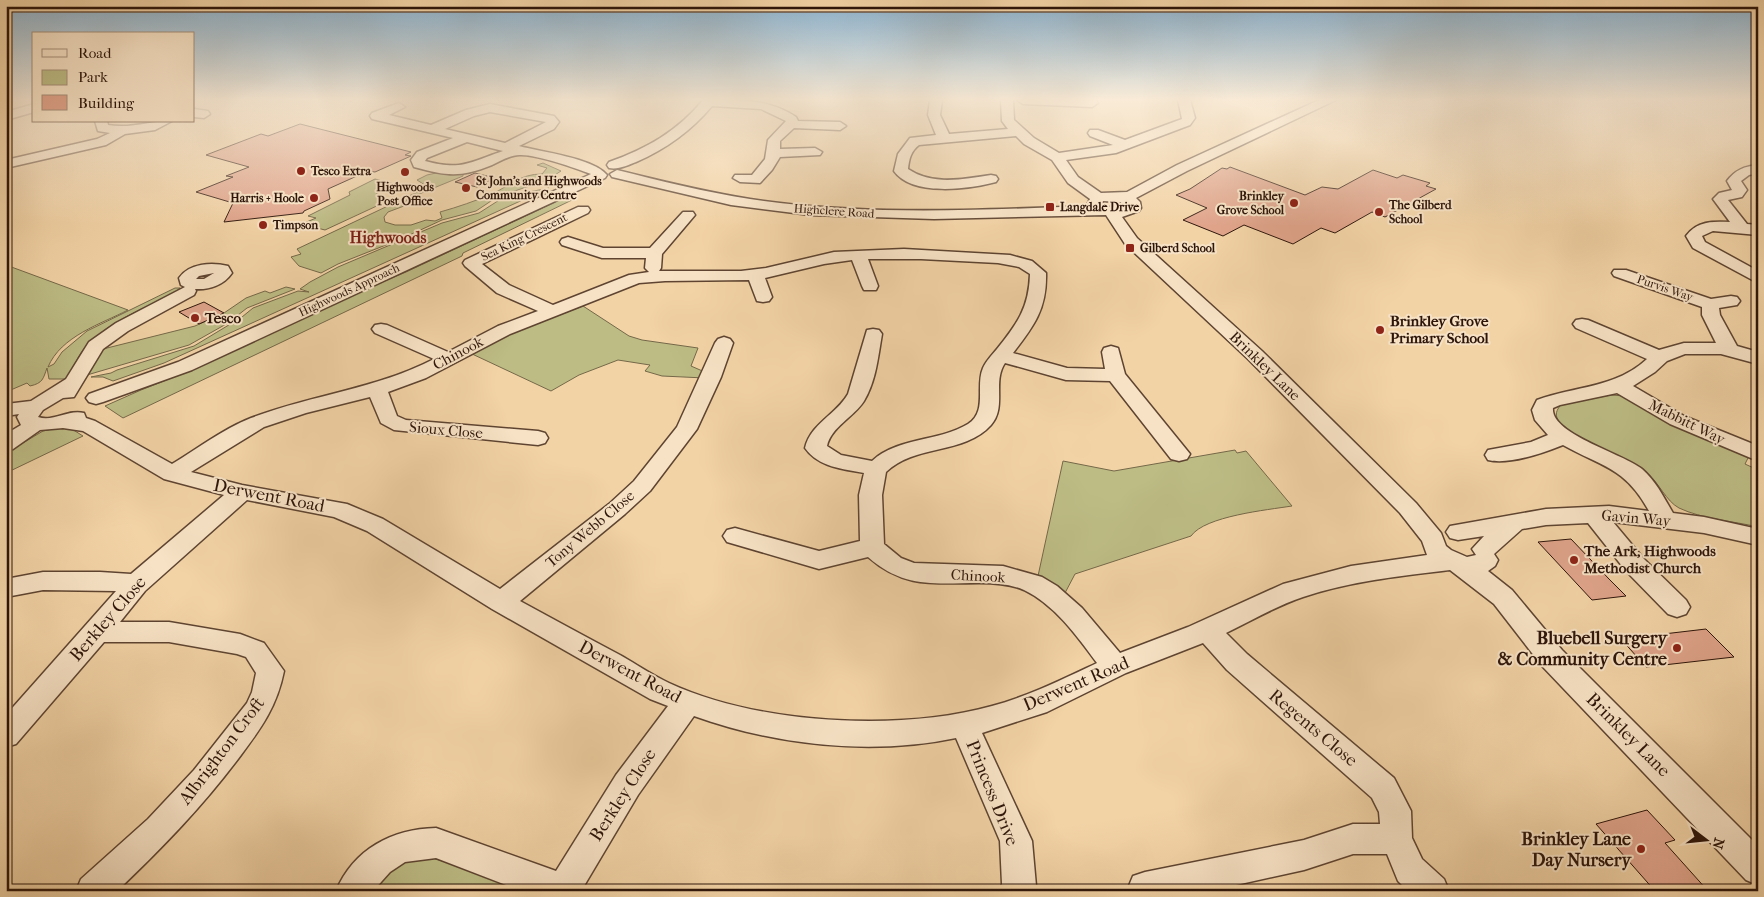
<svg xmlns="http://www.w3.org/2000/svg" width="1764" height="897" viewBox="0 0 1764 897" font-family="'IM FELL French Canon',serif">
<rect width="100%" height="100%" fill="#f2d3a6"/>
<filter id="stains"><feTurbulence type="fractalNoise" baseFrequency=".004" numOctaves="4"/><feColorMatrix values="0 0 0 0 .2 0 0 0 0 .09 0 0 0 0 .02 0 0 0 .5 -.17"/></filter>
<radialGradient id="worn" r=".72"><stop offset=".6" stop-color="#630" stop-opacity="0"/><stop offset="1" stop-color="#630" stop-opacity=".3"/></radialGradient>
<path fill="#bdbc85" stroke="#756848" d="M543 163 561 171 547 180 497 197 476 211 442 220 401 239 338 264 321 273 299 266 291 257 301 254 297 249 428 187 417 180 427 175 436 173 463 174V176L407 199 404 206 388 212 384 217 385 222 395 225H411L426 220 435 221 442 218 440 212C458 207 475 201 492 194 511 185 520 174 542 174L547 168 537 165Z
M375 179 394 184 376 194 384 197 381 204 325 230 302 224 316 218 308 216 350 195 349 192Z
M549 188 164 363 113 381 103 377H91L111 373 117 370 194 346 242 317 253 308 298 291 309 292 300 289 310 282 338 267 442 223 479 213 504 197Z
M568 196 574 199 463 253 462 256 123 418 105 406 141 390 179 375 344 298 406 272Z
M6 265 128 310C101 324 61 336 48 367L54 364 62 352 87 331 175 288H180L174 293C145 308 110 321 87 345 78 355 73 368 67 379H49L47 368C43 379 43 383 30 386L27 383 6 392Z
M286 287 295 289 247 308 228 323 189 345 87 375 99 350 195 326 224 313 246 298 265 291 270 293Z
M583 306 629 336 642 340 698 348 691 366 707 373 705 378 662 376 645 371 650 365 618 360 579 375 551 391 470 353 502 337Z
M1611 395 1625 396 1745 452 1748 458 1745 464 1758 470V527C1733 521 1702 519 1679 508 1666 501 1659 483 1648 474 1627 458 1565 439 1557 418 1555 412 1558 409 1561 404Z
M67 426 83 436 6 473V453L43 431Z
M1235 450 1237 453 1246 451 1292 506C1267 510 1205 516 1191 536L1075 574 1065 593 1038 576 1063 461 1114 471Z
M424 855 524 888 527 891H366L379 871Z"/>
<path fill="#e0a48b" stroke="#2d150a" d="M300 124 411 152 405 155 411 156 375 172 368 171 328 189 330 199 304 211 303 213 224 222 233 203 196 192 233 177 226 176 249 167 206 155 261 134 268 136Z
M1230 167 1305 195 1322 187 1338 189 1373 170 1397 178 1403 175 1430 183 1426 186 1436 189 1385 217 1372 212 1335 233 1321 228 1293 244 1244 225 1223 236 1183 220 1207 208 1176 195 1190 189 1222 168 1227 169Z
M475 173 495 178 477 187 455 182Z
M204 302 224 313 199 324 179 312Z
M1571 539 1609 579 1626 596 1592 600 1538 542Z
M1706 629 1734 657 1646 667 1621 639Z
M1647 810 1675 840 1665 843 1708 891H1655L1596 824Z"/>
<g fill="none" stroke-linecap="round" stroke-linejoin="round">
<g stroke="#5e4431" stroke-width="3">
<path id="minor" d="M703 100C737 100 767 98 796 117L798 121 840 122 846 126 840 130 794 128 780 141V149L815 148 822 152 820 155 780 157 772 170 760 183 740 182 733 178 735 175H752L765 159 768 140 786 121 761 109 712 106C691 131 666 149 636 162 628 165 618 170 609 168L607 165 609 162C646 149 678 131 703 100Z
M930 100H942L940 115 949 134 1008 129 1002 121 1001 100H1013L1014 120 1034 138 1059 153 1113 145 1090 136 1088 133 1090 130H1098L1125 140 1182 119 1178 100H1190L1195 118 1190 125 1116 153 1066 160 1078 177 1101 193 1127 192 1177 165 1319 100H1336L1187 171 1136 198 1140 202 1141 208 1139 211 1122 217 1137 238 1262 351 1416 503 1441 533 1446 546 1451 550 1467 557 1476 555 1472 549 1484 536 1458 540 1450 538 1446 532 1450 526 1546 509 1609 506 1649 511C1625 467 1602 467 1563 445 1543 453 1509 465 1488 460L1485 455 1488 450 1531 442 1548 435 1535 420 1532 410 1537 400C1575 386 1616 388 1647 359L1576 328 1573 324 1576 320 1582 319 1588 320 1659 350 1684 343H1716L1702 315V307L1614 276 1612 273 1614 270H1626L1711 299 1731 296 1737 297 1740 301 1737 305 1719 308 1720 315 1737 346 1758 352V364L1721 354H1685L1667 361 1655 372 1633 386 1684 416 1758 446V461L1670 424 1617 393 1560 405 1553 408C1550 434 1624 454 1642 469 1656 481 1664 498 1673 513L1704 517 1758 529V545L1704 533 1613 522 1644 559 1686 600 1690 607 1686 614 1677 617 1668 614 1626 571 1588 523 1546 525 1522 529 1494 554 1498 560 1495 566 1488 571 1512 590 1562 650 1758 846V885L1746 880 1542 666 1494 604 1450 570C1401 576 1350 581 1303 597 1276 606 1251 621 1226 633L1247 654 1394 778 1411 811 1412 838 1422 859 1444 879 1449 891H1408L1398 881 1387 854H1353L1304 870 1209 891H1130L1128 888 1133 876 1145 872 1304 840 1353 824H1380L1379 812 1372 798 1227 670 1203 643 1126 673 1047 712 982 733 1032 841 1036 886 1034 891H999L1002 884 1000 841 956 738C870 756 775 745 694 716L638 795 581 891H522L436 858 405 862 390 872 373 891H336C354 849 392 829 436 828L556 871 616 775 668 706 650 699 492 609 367 531 334 517 247 500 145 591 120 622H169L240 634 264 643 284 671C277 706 262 727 241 755 204 805 162 848 117 891H76L81 879 148 819 194 770 247 703 252 692 256 673 246 657 237 654 169 642H104L16 744 6 747V715L116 591 43 590 6 597V579L43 572H100L131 574 224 495 164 479 83 431 63 428 40 430 13 449 6 451V434L21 425 17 417 19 414 6 416V404L31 401 66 379 89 342 116 323 185 287 181 285 179 278C189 263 212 262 228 266L232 273C224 285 209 290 195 289L196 291 194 295 128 331 103 349 74 397 63 398 43 410 38 417C54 422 68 409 84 413L86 418 95 421 172 464C197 449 223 429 251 418 311 395 376 389 434 359L375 333 372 329 375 325 381 324 387 325 448 352 498 326 538 311 497 293 465 266 463 263 465 260 578 207H588L590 210 588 213 482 264 509 285 553 305 629 275 649 272 645 268 646 258H602L562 245 560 242 562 239 568 237 603 248H650L683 212H693L695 215 662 254 661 268 659 271H741L766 268 834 252 904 249 1010 255 1032 261 1046 273C1047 309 1034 326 1013 353L1067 368 1105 369 1102 352 1104 348 1111 346 1118 348 1125 374 1190 454 1187 459 1179 461 1171 459 1110 381 1066 380 1005 363C992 382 1007 407 991 425 964 455 915 444 886 472L882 495 884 544 901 558 914 563 1003 566 1042 577 1057 586 1082 608 1120 653 1188 627 1283 584 1351 566 1427 555 1422 541 1400 513 1248 359 1125 244 1106 215 934 219 810 215 731 205 612 177 610 174 617 170C661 181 705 192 750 199 862 216 977 210 1090 206L1088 203 1090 199 1068 183 1052 160 1024 144 1016 136 919 145C911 151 909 159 908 169 933 186 963 179 991 175L996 176 998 179 996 182C969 189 913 197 894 171L898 154 910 138 936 135 928 115ZM1103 201 1120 202 1126 206 1120 208 1100 206ZM868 259H921L998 263 1019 267 1030 274C1029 308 1017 324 997 349 992 355 986 361 983 368 975 386 988 411 968 424 938 442 898 437 872 461L841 455 827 446C831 427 854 417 864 401 876 381 878 357 882 334L879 330 873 329 867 330 848 394C836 415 811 423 805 448 818 467 843 469 864 473L859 495 860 541 819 551 735 528 727 530 723 536 727 542 819 569 868 557C904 589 935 583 979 583 995 583 1010 584 1024 590 1055 605 1077 636 1097 663 1063 679 1029 696 992 706 898 732 758 724 669 683 652 675 636 664 620 655 586 637 553 619 520 601L625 514 650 491 697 429 721 377 733 343 730 339 724 337 718 339 715 343 677 427 634 481 609 504 500 589 383 519 347 504 242 485 191 472 264 427 306 413 370 397 381 423 394 430 538 445 545 443 548 438 545 433 538 431 406 420 397 416 388 392 426 378 510 334 639 283 665 281 749 280 757 301 763 302 769 301 772 297 765 278 824 264 852 260 862 286 864 290H876L878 286ZM214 273 204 279H196L199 276Z
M1017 100H1096L1098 103 1092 107 1023 104Z
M399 103 405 107 389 115 431 125 466 110 490 104 554 116 559 122 554 129 519 146C542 152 593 158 607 175L605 178 192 370 103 402 96 404 89 402 86 398 89 394 178 362 591 174C575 168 538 155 521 155 512 154 500 161 492 165 460 178 447 176 414 167L411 160 417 152 453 138 372 119 370 116 372 113ZM490 112 546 122 505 143 445 129 474 116ZM467 142 503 151C470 162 462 171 425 161L427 158Z
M34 104V112L6 120V112Z
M194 109 208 111 210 114 204 118 194 117Z
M95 121H107L108 125C130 129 150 121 172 121L155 130 125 134 106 145 6 168V160L97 139 110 133 98 131Z
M1758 165V173L1749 175 1741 181 1747 190 1742 197 1728 200 1747 224 1758 225V235L1713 231 1702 236 1705 242 1758 271V283L1693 248 1686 236C1697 221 1712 221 1730 222L1713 199 1719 193 1732 190 1727 181C1735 170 1745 166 1758 165Z"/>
</g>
<use href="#minor" fill="#f7e2c5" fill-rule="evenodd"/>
</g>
<linearGradient id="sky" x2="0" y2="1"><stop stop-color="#8bb4d2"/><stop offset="0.44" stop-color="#f9ebd7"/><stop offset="1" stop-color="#f9ebd7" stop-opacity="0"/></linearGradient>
<rect width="1764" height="226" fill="url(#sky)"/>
<g fill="#8f2418" stroke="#f7e2c5" stroke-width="2">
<circle cx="301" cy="171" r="5"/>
<circle cx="405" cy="172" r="5"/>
<circle cx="466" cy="188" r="5"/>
<circle cx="314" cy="198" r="5"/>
<circle cx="1294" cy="203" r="5"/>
<rect x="1045" y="202" width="10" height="10" rx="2.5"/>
<circle cx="1379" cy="212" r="5"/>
<circle cx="263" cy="225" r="5"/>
<rect x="1125" y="243" width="10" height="10" rx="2.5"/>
<circle cx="195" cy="318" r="5"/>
<circle cx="1380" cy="330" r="5"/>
<circle cx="1574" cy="560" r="5"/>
<circle cx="1677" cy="648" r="5"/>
<circle cx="1641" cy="849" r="5"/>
</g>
<g text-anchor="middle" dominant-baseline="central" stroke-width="4" stroke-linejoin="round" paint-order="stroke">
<g font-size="12" font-weight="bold" fill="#2d150a" stroke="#f7e2c5" text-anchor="start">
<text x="311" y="171">Tesco Extra</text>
<text x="476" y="181">St John's and Highwoods<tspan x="476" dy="14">Community Centre</tspan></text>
<text x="405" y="187" text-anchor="middle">Highwoods<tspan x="405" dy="14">Post Office</tspan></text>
<text x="1284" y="196" text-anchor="end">Brinkley<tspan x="1284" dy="14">Grove School</tspan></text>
<text x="304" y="198" text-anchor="end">Harris + Hoole</text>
<text x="1389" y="205">The Gilberd<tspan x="1389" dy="14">School</tspan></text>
<text x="1060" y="207">Langdale Drive</text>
<text x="273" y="225">Timpson</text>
<text x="1140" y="248">Gilberd School</text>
</g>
<g font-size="12" fill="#2d150a" stroke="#f7e2c5">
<text transform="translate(834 211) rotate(4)">Highclere Road</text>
<text transform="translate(524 237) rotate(-26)">Sea King Crescent</text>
<text transform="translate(1665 288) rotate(19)">Purvis Way</text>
<text transform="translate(349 290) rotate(-25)">Highwoods Approach</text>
</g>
<g font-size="15" font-weight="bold" fill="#2d150a" stroke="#f7e2c5" text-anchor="start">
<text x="205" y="318">Tesco</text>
<text x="1390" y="321">Brinkley Grove<tspan x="1390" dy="17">Primary School</tspan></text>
<text x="1584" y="551">The Ark, Highwoods<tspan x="1584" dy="17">Methodist Church</tspan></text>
</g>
<g font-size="15" fill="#2d150a" stroke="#f7e2c5">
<text transform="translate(458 353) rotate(-28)">Chinook</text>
<text transform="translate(1265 366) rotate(44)">Brinkley Lane</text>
<text transform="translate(1687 422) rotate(26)">Mabbitt Way</text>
<text transform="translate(446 430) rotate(5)">Sioux Close</text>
<text transform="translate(1636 518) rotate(5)">Gavin Way</text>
<text transform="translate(590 529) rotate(-40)">Tony Webb Close</text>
<text transform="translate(978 576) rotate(3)">Chinook</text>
</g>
<g font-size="16" font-weight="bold" fill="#7a1f14" stroke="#f7e2c5">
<text x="388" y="237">Highwoods</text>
</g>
<g font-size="18" fill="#2d150a" stroke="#f7e2c5">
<text transform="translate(269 496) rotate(11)">Derwent Road</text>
<text transform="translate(108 619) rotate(-49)">Berkley Close</text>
<text transform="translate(630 672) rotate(28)">Derwent Road</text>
<text transform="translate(1076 684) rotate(-23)">Derwent Road</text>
<text transform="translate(1313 728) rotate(40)">Regents Close</text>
<text transform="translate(1628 735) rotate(45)">Brinkley Lane</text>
<text transform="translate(222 751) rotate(-53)">Albrighton Croft</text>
<text transform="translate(992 793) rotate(68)">Princess Drive</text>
<text transform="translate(623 795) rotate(-57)">Berkley Close</text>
</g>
<g font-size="18" font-weight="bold" fill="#2d150a" stroke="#f7e2c5" text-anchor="end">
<text x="1667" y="638">Bluebell Surgery<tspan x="1667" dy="21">&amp; Community Centre</tspan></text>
<text x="1631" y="839">Brinkley Lane<tspan x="1631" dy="21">Day Nursery</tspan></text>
</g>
</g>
<rect width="1764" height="897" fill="none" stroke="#f2d3a6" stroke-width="25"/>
<rect x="8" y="8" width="1749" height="882" fill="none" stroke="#2d150a" stroke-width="2.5"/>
<rect x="12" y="12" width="1739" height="872" fill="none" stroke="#2d150a"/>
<rect x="32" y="32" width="162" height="90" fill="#f7e2c5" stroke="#a6907a"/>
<rect x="42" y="49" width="25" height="8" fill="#f7e2c5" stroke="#a6907a"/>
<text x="78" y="58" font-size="15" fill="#2d150a">Road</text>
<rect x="42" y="70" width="25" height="15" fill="#bdbc85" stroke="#a6907a"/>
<text x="78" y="82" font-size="15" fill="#2d150a">Park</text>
<rect x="42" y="95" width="25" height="15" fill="#e0a48b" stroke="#a6907a"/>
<text x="78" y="108" font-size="15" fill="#2d150a">Building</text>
<g transform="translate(1706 840) rotate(106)" stroke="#f7e2c5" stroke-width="4" paint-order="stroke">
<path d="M0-4L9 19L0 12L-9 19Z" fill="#2d150a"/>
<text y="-8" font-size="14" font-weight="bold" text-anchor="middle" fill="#2d150a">N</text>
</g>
<rect width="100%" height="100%" filter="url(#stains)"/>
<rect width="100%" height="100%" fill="url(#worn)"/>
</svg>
